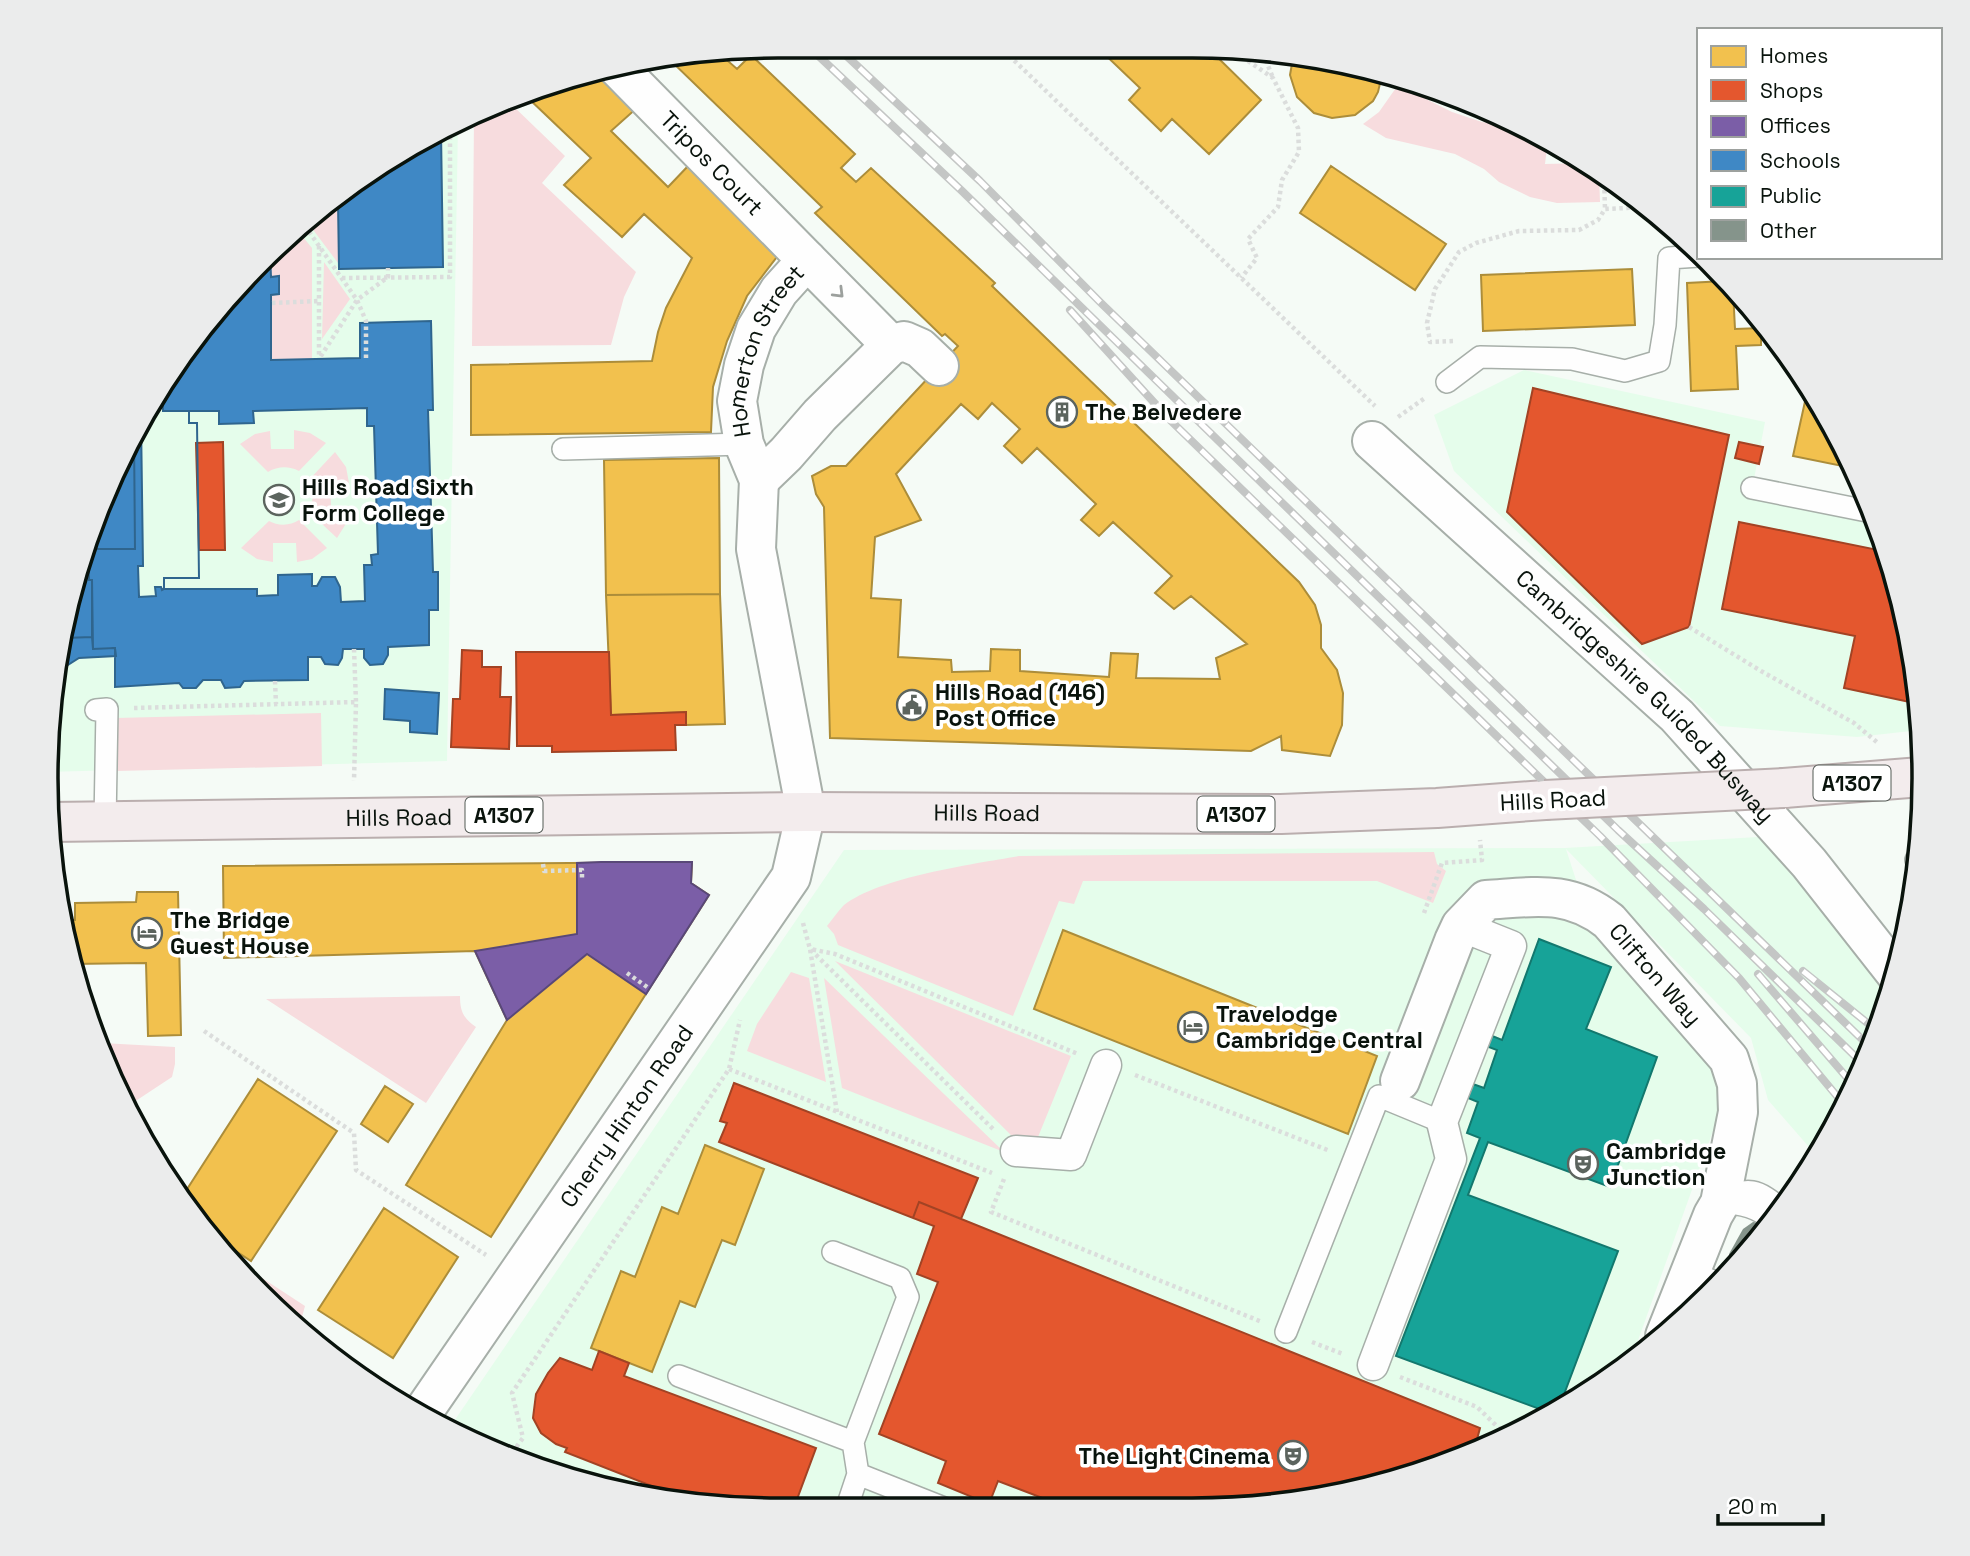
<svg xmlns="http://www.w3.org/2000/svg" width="1970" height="1556" viewBox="0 0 1970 1556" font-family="'Space Grotesk',sans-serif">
<rect width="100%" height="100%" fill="#f5fbf6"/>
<path fill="#e5fdeb" d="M458 124 447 761 46 772 71 588 144 411 260 260 412 143Z
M1524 370 1765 422 1754 479 1867 501 1886 543 1918 683 1920 730 1857 737 1720 726 1454 471 1434 415Z
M1758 837 1792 875 1888 997 1849 1102 1816 1155 1768 1100 1751 1038 1566 849 1587 914 1715 1069 1723 1103 1631 1360 1558 1413 1382 1485 1240 1509 778 1510 635 1496 497 1455 450 1427 844 850 1565 848Z"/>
<path fill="#f7dcde" d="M1398 85 1452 112 1482 122 1528 130 1548 139 1545 164 1585 163 1599 173 1600 202 1557 203 1530 197 1499 182 1484 169 1455 154 1386 138 1363 124 1379 112Z
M510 103 565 156 542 183 636 272 624 297 611 345 472 346 474 118Z
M338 201V263L308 223Z
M298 231 312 248V359L271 360V295L279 294V277H271L270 252Z
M324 262 350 299 322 339Z
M294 430 310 433 326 443 299 471C289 466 278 466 268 472L240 444 255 434 270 431 271 449H294Z
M335 452 346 467 349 483H330L331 506H350L347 522 337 538 308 511C315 501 313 490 308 481Z
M299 520 327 548 312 559 297 562 296 543H273V562L257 559 241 548 269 521C278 526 290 526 299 520Z
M321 713 322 766 117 771 116 718Z
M1434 852 1437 864 1446 871 1433 903 1377 881H1083L1074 904 1059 901 1013 1016 838 945 834 934 827 926C832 920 838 911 844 905 880 877 973 864 1019 856Z
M835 961 1071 1056 1038 1137 1021 1136 1015 1139Z
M791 972 809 978 826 1082 747 1051 757 1024Z
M824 978 1004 1152 842 1088Z
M460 996C460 1011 463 1018 476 1027L426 1103 266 999Z
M102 1043 175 1047V1064L172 1077 128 1106Z
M226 1259 256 1274 305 1306 299 1328Z"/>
<path fill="#f2c14e" stroke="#ac8d3a" stroke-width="2" fill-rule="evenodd" d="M1097 47H1207L1261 100 1209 154 1172 119 1161 131 1129 100 1140 88Z
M721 53 720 54 737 69 751 55 855 154 841 168 856 182 871 168 995 283 992 286 1299 582 1315 605 1321 625V648L1337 670 1343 693 1342 725 1330 756 1282 750 1281 736 1251 751 830 738 824 507 816 494 812 476 831 466H846L958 346 945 334 942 336 815 213 822 207 670 60ZM992 403 1020 429 1004 446 1022 463 1037 448 1096 504 1081 520 1099 536 1113 522 1172 576 1155 593 1174 609 1191 596 1247 644 1216 658 1220 679 1136 678 1138 654 1111 653 1109 677 1020 671V650L991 649 990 671 952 672 951 660 898 657 901 600 871 598 875 537 921 520 896 474 961 404 978 419Z
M1293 58 1382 75 1378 92 1373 101 1355 115 1332 118 1314 113 1297 97 1290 75Z
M601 69 639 106 611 131 668 187 690 164 783 249 747 296 727 341 713 387 711 432 471 435V365L652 361 658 332 666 308 692 258 644 214 622 237 564 185 591 158 526 96 589 70Z
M1331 166 1446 244 1415 290 1300 213Z
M1632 269 1635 325 1483 331 1481 275Z
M1725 281 1733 290 1735 329 1761 328V345L1736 346 1738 389 1691 391 1687 283Z
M1806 397 1818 400 1827 412 1852 468 1793 456Z
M719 458 720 594 606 595 604 460Z
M720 594 725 724 686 725V712L611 715 606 595Z
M692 862 691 883 709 895 491 1237 406 1185 507 1020 475 951 224 958 223 866Z
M137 892H178L181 1035 148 1036 146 963 70 964 64 920H75V903L136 902Z
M1063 930 1377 1056 1348 1134 1034 1009Z
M258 1079 337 1131 251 1261 207 1232 182 1197Z
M385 1086 413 1104 388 1142 361 1124Z
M705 1145 764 1169 735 1245 722 1240 695 1307 680 1301 652 1372 591 1348 621 1271 635 1277 662 1207 678 1214Z
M384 1208 458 1257 393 1358 318 1310Z
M315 1343 338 1358 341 1353 380 1379 376 1385 332 1359Z"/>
<path fill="#e4572e" stroke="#a24324" stroke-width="2" d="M1533 388 1729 435 1689 627 1642 644 1507 512Z
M223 442 225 550H199L196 443Z
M1739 442 1763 447 1759 464 1735 458Z
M1739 522 1888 552 1918 683 1919 704 1844 688 1855 636 1722 609Z
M462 650 482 651V667H501L500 697H511L509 749 451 747 453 699H460Z
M516 652H609L611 715 686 712V725H675L676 750 552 752V746H517Z
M734 1083 978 1178 961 1219 919 1202 913 1218 719 1142 727 1123 720 1121Z
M919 1202 1480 1428 1475 1447 1382 1485 1240 1509H1071L998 1481 989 1504 938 1483 946 1461 879 1434 938 1282 917 1274 934 1226 913 1218Z
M599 1351 629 1363 624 1376 816 1448 793 1510 684 1501 685 1499 565 1452 567 1448 556 1444 541 1433 533 1418 536 1394 548 1373 560 1358 592 1370Z"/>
<path fill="#7b5ea7" stroke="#594878" stroke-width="2" d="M601 862H692L691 883 709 895 646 994 587 954 507 1020 475 951 577 934V863Z"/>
<path fill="#3f88c5" stroke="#2f658e" stroke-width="2" fill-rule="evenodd" d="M441 131 443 267 339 269 338 201 412 143Z
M270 252 271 277 279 276V294L271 295V360L360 358V323L431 321 433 410H428L433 572H438V610H429V645L388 647V655L383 664 370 665 364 658V649H343L342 658 338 665 325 664 321 657H308V680L244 681 240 687 225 688 221 680H203L196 688H183L179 683 115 687V648L93 649 92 580H89V567H79L87 549H135L134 435 144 411 260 260ZM367 408V426H374L378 554 371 555 372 565H364L365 601 341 602 340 587 335 577H322L317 586H312V574L278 575V595L257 596V589H164V578H199L197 423H189V411H219V424L254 423 253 411Z
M153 400H163V411H189V423H197L199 578H164V589L162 590 161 587H155L156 596 139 597 138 566H143L141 419Z
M134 435 135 549H87Z
M79 567H89V580H92V637L64 638 71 588Z
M92 637 93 649 115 648 116 656 79 658 63 668 60 666 64 638Z
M385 689 439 693 437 734 410 732V721L384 719Z"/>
<path fill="#17a398" stroke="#13786e" stroke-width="2" d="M1539 939 1611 967 1586 1029 1657 1057 1610 1187 1488 1142 1468 1195 1618 1251 1557 1413 1553 1414 1396 1356 1480 1138 1467 1133 1478 1102 1468 1098 1473 1084 1484 1088 1497 1050 1486 1046 1490 1035 1502 1040Z"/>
<path fill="#85948b" d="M1753 1222 1762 1223 1768 1229 1731 1269 1729 1254 1743 1229Z"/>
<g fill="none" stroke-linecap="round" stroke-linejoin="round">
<g stroke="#a7afa9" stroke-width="24">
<path id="service" d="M1447 382 1480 357 1572 359 1625 371 1659 361 1665 325 1669 258 1699 256
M563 449 744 444
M1752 488 1872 512
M96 710 107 709 105 823
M1916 860H1917
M1720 1203C1746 1184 1759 1190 1782 1210
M1720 1203C1741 1203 1759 1207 1774 1222
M833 1252 900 1278 908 1297 853 1442 858 1474 949 1510
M1690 1272 1718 1283
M1286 1332 1379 1096 1442 1122
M679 1376 853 1442
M846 1510 858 1474"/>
</g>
<g stroke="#a7afa9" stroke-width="33">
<path id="pedestrian" d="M1016 1151 1071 1155 1106 1065
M1373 1365 1451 1159 1442 1122 1511 946 1461 926"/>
</g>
<g stroke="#a7afa9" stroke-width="42">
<g id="minor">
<path id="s1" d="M617 67 807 260"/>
<path id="s2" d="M1372 441 1677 716 1809 863 1897 975"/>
<path d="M759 480 786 454 820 415 891 345 904 341 920 348 939 366"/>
<path id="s3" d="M806 812 756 549 759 480 744 444 737 401 744 365 756 329 779 291 807 260 891 345"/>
<path id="s4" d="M1400 1081 1454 941 1461 926 1486 900C1534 897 1569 889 1609 921L1729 1059 1737 1084 1738 1112 1720 1203 1713 1215 1665 1336"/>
</g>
</g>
<g stroke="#a7afa9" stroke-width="42">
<g id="tertiary">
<path id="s5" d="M423 1412 791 877 806 812"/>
</g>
</g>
<g stroke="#baaeae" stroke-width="42">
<g id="primary">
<path d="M1784 788 1921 777"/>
<path id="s6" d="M51 822 806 812 1281 814 1437 808 1545 800"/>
</g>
</g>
<path stroke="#dbdddc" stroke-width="4.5" stroke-dasharray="3.5 3.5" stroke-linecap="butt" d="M999 46 1375 406
M1233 47 1235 52 1273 78 1298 128 1299 152 1282 180 1278 207 1248 239 1257 258 1241 278
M1270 53 1267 63 1273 78
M1604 176 1605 209
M305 226 357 300 319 359
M319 246V356
M342 278 450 277V128
M272 303 319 301
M1453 341 1430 342 1427 323 1435 289 1459 252 1476 243 1519 231 1579 230 1598 220 1605 209 1647 207
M366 358V321L357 300 388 277V268
M1398 417 1425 398
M1689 627 1761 671 1854 723 1878 743
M354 649 356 702
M275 681 276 704
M134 708 356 702 354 781
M543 864 544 871 582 870V879
M1424 913 1442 863 1482 860 1480 840
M803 923 810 949 994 1130
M627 973 650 989
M204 1031 354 1133 356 1170 486 1255
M729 1069 992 1173
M1135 1075 1330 1151
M837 1112 810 949 835 954 1078 1054
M1004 1179 991 1212 1262 1322
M1312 1342 1343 1354
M1400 1377 1477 1407 1505 1434
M508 1458 523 1438 512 1393 729 1069 740 1020"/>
<use href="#service" stroke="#fefefe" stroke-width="21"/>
<use href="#pedestrian" stroke="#fefefe" stroke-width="30"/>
<use href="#minor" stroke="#fefefe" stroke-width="38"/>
<use href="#tertiary" stroke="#fefefe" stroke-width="38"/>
<use href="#primary" stroke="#f3eced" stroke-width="38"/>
<g stroke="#c4c6c5" stroke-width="8">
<path id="rail" d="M808 46 962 191 1618 830 1704 909 1863 1064
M836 46 980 181 1101 303 1870 1047
M1070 310 1169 419 1600 836 1739 978 1846 1107
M1803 971 1876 1030
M1758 974 1855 1087"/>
</g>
<use href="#rail" stroke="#fff" stroke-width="5" stroke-dasharray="16" stroke-linecap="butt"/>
<g stroke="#baaeae" stroke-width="42" stroke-linecap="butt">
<path id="primary-bridge" d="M1545 800 1784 788"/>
</g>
<use href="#primary-bridge" stroke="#f3eced" stroke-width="38"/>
</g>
<defs><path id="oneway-chevron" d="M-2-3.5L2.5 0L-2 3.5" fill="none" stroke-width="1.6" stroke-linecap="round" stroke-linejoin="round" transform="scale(1.75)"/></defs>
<use stroke="#9ca09d" href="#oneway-chevron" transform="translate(839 293) rotate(45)"/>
<defs>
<g id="building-ring" transform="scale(1.575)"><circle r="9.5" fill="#fff" stroke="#5c645e" stroke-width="1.5"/><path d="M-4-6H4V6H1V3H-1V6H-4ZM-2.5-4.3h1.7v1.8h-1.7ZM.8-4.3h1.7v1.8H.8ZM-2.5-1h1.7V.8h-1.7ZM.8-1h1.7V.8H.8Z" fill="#5c645e"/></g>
<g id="university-ring" transform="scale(1.575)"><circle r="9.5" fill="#fff" stroke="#5c645e" stroke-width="1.5"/><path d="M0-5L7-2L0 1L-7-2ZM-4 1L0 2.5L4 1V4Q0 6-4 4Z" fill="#5c645e"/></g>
<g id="civic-ring" transform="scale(1.575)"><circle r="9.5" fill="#fff" stroke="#5c645e" stroke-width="1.5"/><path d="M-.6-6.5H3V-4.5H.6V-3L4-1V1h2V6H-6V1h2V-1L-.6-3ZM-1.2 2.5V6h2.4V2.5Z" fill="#5c645e"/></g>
<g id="hotel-ring" transform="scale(1.575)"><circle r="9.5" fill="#fff" stroke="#5c645e" stroke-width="1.5"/><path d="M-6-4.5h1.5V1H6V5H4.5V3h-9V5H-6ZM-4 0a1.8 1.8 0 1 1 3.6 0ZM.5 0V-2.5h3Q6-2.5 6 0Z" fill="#5c645e"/></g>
<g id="theatre-ring" transform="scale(1.575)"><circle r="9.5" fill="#fff" stroke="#5c645e" stroke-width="1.5"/><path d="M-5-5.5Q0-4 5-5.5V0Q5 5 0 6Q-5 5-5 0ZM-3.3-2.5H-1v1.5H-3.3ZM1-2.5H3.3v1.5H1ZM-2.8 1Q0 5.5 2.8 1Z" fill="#5c645e"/></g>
</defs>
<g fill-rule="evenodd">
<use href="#building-ring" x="1062" y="412"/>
<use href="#university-ring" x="279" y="500"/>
<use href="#civic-ring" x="912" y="705"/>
<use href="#hotel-ring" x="147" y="933"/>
<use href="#hotel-ring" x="1193" y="1027"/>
<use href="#theatre-ring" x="1583" y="1164"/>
<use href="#theatre-ring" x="1293" y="1456"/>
</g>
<g text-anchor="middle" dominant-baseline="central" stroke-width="7" stroke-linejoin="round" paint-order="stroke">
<g fill="#fff" stroke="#535a55" stroke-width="2">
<rect x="1813.5" y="765.5" width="77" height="35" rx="5"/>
<rect x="1197.5" y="796.5" width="77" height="35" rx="5"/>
<rect x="465.5" y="797.5" width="77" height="35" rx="5"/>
</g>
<g font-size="21" font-weight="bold" fill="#09130c">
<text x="1852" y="783">A1307</text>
<text x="1236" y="814">A1307</text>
<text x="504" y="815">A1307</text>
</g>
<g font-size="23" fill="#09130c" stroke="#fff">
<text stroke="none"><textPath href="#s1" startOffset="135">Tripos Court</textPath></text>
<text stroke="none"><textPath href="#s3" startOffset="476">Homerton Street</textPath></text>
<text stroke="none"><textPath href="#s2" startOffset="374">Cambridgeshire Guided Busway</textPath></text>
<text transform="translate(1553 800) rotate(-3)">Hills Road</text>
<text stroke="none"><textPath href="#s6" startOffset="936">Hills Road</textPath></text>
<text stroke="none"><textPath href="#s6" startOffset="348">Hills Road</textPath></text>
<text stroke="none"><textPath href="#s4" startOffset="402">Clifton Way</textPath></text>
<text stroke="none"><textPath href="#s5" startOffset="359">Cherry Hinton Road</textPath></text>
</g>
<g font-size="23" font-weight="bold" fill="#09130c" stroke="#fff" text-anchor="start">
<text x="1085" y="412">The Belvedere</text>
<text x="302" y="487">Hills Road Sixth<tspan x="302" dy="26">Form College</tspan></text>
<text x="935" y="692">Hills Road (146)<tspan x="935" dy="26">Post Office</tspan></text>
<text x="170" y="920">The Bridge<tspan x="170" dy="26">Guest House</tspan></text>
<text x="1216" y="1014">Travelodge<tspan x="1216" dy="26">Cambridge Central</tspan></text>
<text x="1606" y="1151">Cambridge<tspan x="1606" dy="26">Junction</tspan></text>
<text x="1270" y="1456" text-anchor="end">The Light Cinema</text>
</g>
</g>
<path d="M0 0H1970V1556H0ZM778 58H1192A720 720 0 0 1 1912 778V778A720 720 0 0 1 1192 1498H778A720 720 0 0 1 58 778V778A720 720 0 0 1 778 58Z" fill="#ebecec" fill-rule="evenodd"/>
<path fill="none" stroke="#09130c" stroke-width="3.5" d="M778 58H1192A720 720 0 0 1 1912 778V778A720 720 0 0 1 1192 1498H778A720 720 0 0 1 58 778V778A720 720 0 0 1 778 58Z"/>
<rect x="1697" y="28" width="245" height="231" fill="#ffffff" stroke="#9da19e" stroke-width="2"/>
<rect x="1711" y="46" width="35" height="21" fill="#f2c14e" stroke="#9da19e" stroke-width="2"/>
<text x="1760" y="63" font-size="21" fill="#09130c">Homes</text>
<rect x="1711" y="80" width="35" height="21" fill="#e4572e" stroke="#9da19e" stroke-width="2"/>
<text x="1760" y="98" font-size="21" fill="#09130c">Shops</text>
<rect x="1711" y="116" width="35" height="21" fill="#7b5ea7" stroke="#9da19e" stroke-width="2"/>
<text x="1760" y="133" font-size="21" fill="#09130c">Offices</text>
<rect x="1711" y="150" width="35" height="21" fill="#3f88c5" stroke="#9da19e" stroke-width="2"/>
<text x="1760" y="168" font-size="21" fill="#09130c">Schools</text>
<rect x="1711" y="186" width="35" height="21" fill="#17a398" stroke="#9da19e" stroke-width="2"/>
<text x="1760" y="203" font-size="21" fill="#09130c">Public</text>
<rect x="1711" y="220" width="35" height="21" fill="#85948b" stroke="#9da19e" stroke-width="2"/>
<text x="1760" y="238" font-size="21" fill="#09130c">Other</text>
<path d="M1718 1514v10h105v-10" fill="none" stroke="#09130c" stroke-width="3.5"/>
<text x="1728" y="1514" font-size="21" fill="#09130c" stroke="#ffffff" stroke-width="5" paint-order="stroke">20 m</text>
</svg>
